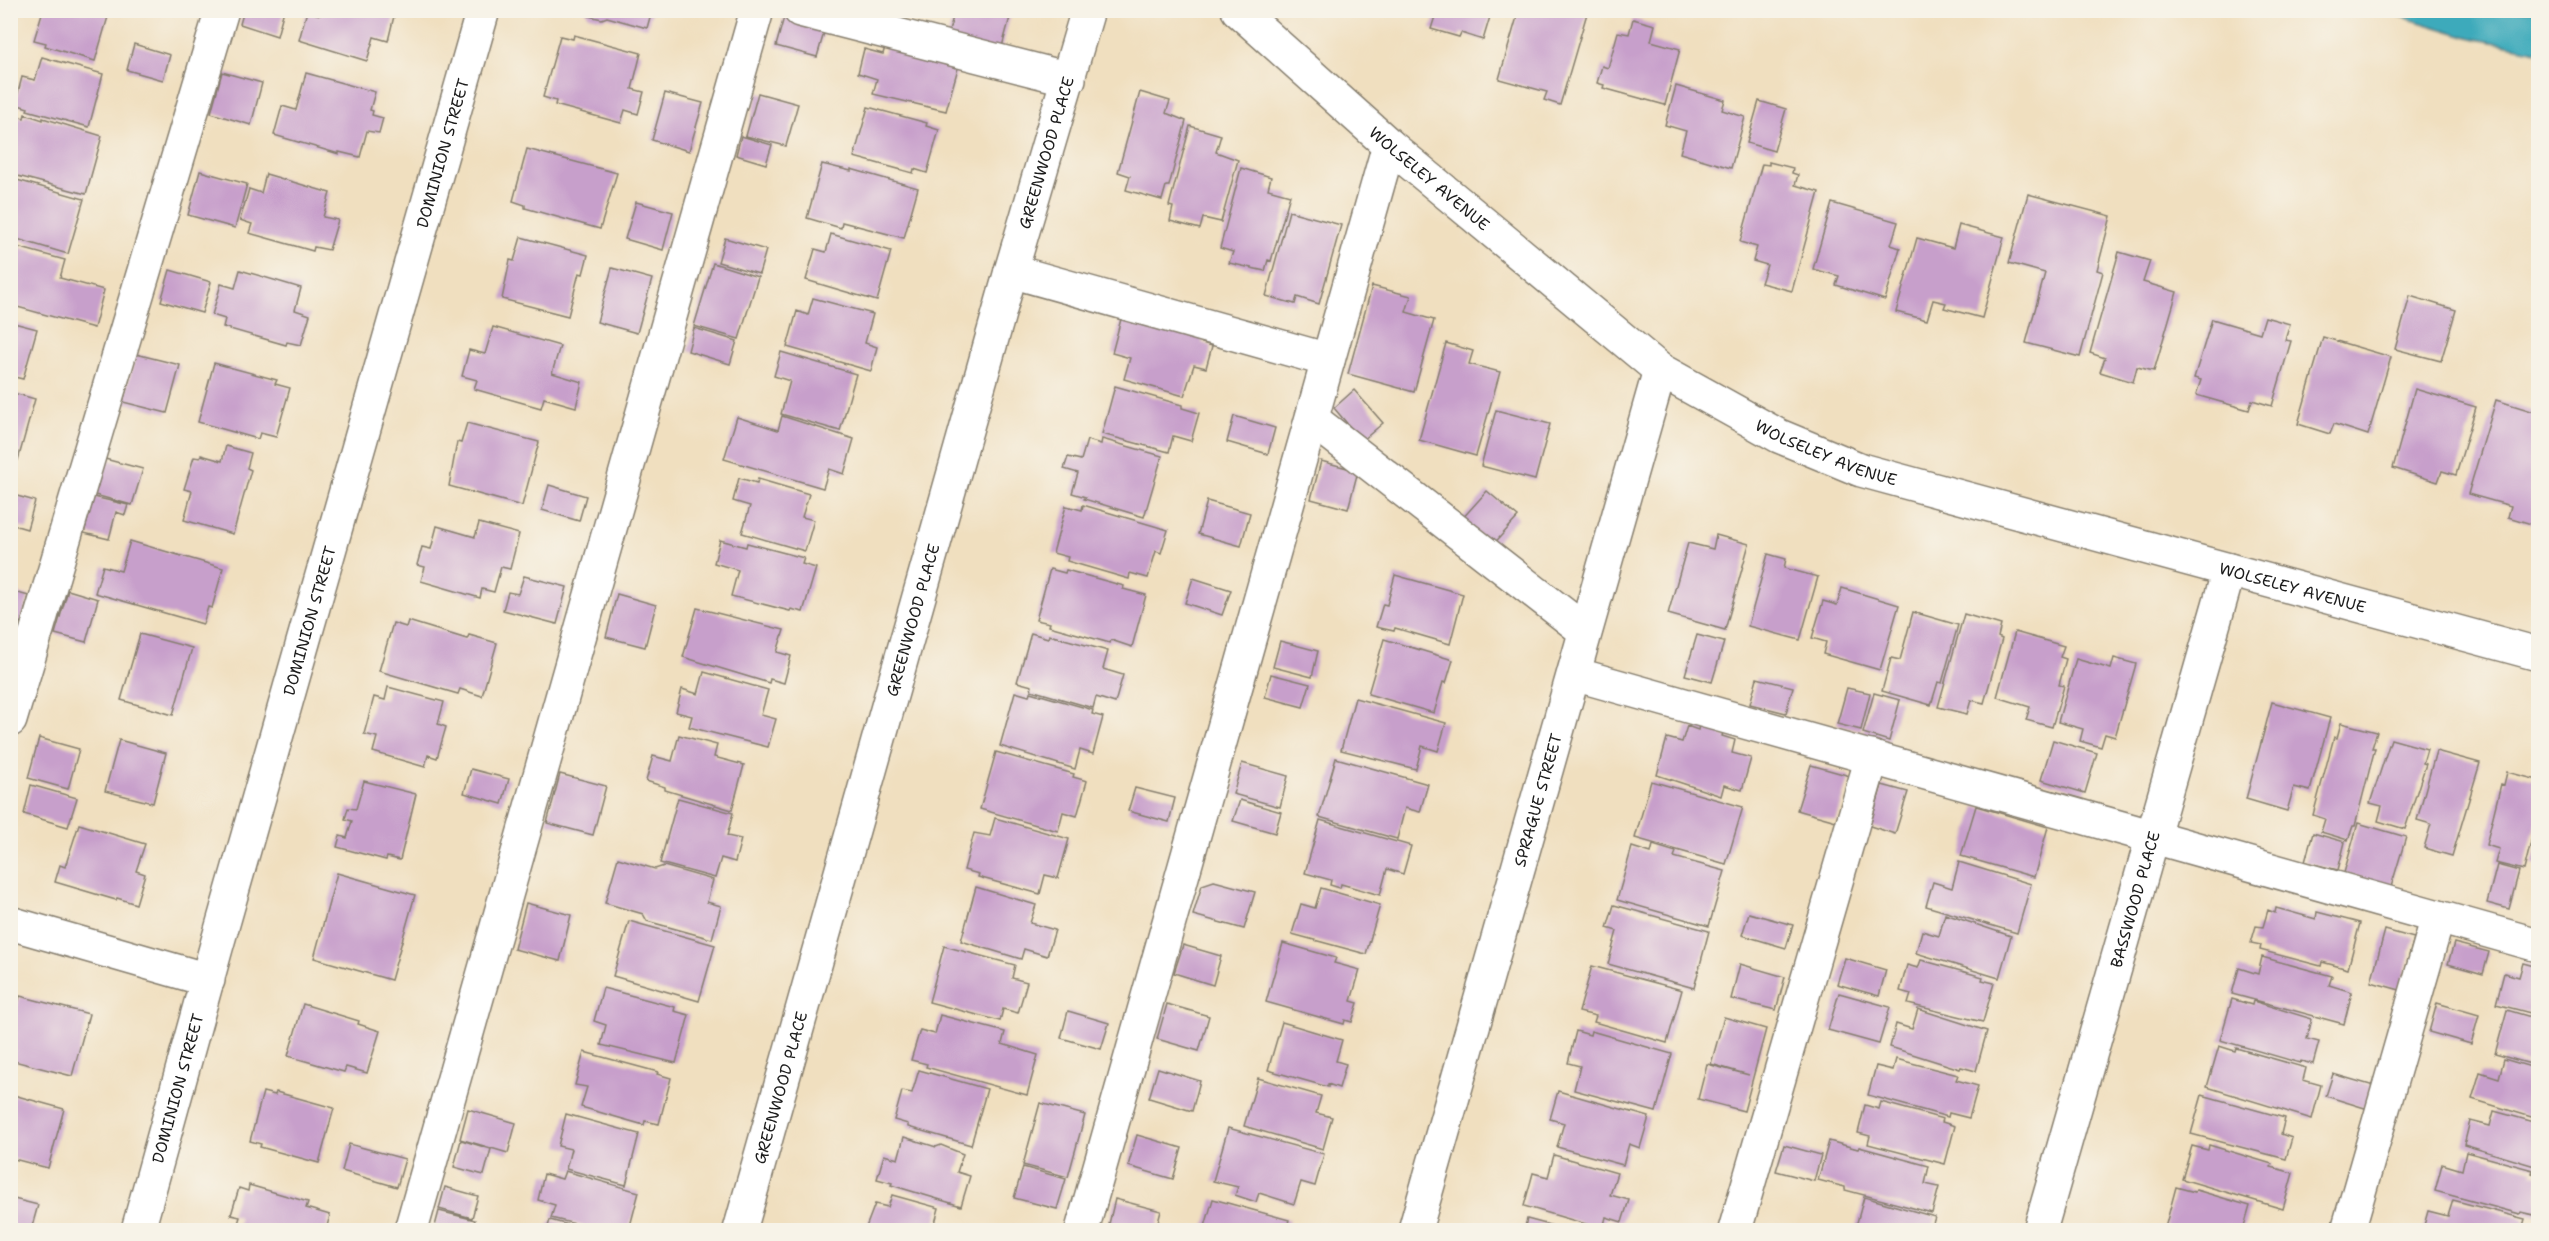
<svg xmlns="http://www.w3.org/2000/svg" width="2549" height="1241" viewBox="0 0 2549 1241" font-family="'Shantell Sans',sans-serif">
<rect width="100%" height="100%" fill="#f7f3e8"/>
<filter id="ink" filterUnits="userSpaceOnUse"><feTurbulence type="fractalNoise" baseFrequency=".0167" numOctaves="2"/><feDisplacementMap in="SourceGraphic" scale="12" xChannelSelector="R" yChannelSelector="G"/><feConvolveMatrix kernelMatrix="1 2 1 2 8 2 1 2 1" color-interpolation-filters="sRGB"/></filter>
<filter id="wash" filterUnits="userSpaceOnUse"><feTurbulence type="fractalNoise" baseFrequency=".008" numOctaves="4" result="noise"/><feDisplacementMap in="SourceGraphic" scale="24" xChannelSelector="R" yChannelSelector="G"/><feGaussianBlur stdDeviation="1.35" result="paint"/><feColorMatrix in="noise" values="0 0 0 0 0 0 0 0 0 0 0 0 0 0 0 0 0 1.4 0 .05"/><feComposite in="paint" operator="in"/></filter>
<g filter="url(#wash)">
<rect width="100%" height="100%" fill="#f0dfbf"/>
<path fill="#3caabb" stroke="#2c636c" stroke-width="1.5" d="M2382 11H2538V51L2472 38Z"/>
<g id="blocks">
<path fill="#c79fcb" d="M43 10H110L95 61 45 46 46 43 34 40Z
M244 10H284L277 36 240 24Z
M322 10H382L381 13 394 16 388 41 374 37 367 61 299 40 307 11 320 15Z
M585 10H652L647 28 607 17 602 19 589 16Z
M955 10H1012L1000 54 947 38Z
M1437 10H1492L1483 40 1461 33 1459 37 1431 29Z
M1519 10H1588L1560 105 1544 100 1547 92 1499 79Z
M784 17 825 29 817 57 776 46Z
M1633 19 1655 25 1651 41 1680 49 1665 105 1603 88 1604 85 1597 83 1602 66 1608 68 1618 32 1629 34Z
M574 35 641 53 632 89 644 92 638 114 625 110 621 123 555 105 556 101 543 97 560 36 573 39Z
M886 43 945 59 943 64 958 68 946 111 873 94 877 79 858 73 864 49 883 54Z
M134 44 170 55 163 80 127 70Z
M42 57 103 74 89 127 27 110 28 108 15 104 22 77 35 80Z
M222 72 262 83 251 125 211 113Z
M306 73 375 92 370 110 373 111 372 115 383 118 379 133 367 131 360 157 339 152V154L274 135 282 106 296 110Z
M1676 86 1725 100 1722 110 1745 117 1731 168 1680 153 1686 131 1665 125Z
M1140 92 1170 101 1166 113 1186 121 1169 186H1166L1162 200 1126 190 1130 176 1118 172Z
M665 93 703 103 689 151 652 140Z
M758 93 798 104 786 146 746 136Z
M1759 101 1786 109 1774 151 1747 143Z
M868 107 927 123 926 126 939 130 927 173 914 169 913 173 854 157Z
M10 114 24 118 25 114 43 120V118L102 136 86 194 10 174 16 144 10 143Z
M1190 126 1221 135 1216 152 1238 160 1221 222 1203 218 1200 229 1170 221 1173 207 1169 206Z
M741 136 772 145 766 164 736 155Z
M527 149 617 173 600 229 525 208V205L513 201Z
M1769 162 1793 168 1792 173 1798 175 1795 185 1819 192 1792 291 1761 283 1767 265 1753 261 1757 247 1740 242 1762 164 1769 165Z
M822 164 851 171V169L918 188 904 238 842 222 841 228 807 218Z
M1241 168 1271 177 1268 189 1290 195 1271 261 1268 260 1265 271 1229 263 1233 252 1220 248Z
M200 171 247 184 235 228 188 215Z
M266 174 330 193 323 217 338 220 329 250 314 247 313 251 249 233 252 224 240 220 249 189 261 193Z
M10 178 84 199 68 254 10 237Z
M2028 194 2111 216 2097 270 2103 272 2080 357 2026 343 2045 273 2009 263Z
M636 202 673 212 663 250 625 239Z
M1832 203 1898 222 1891 245 1900 248 1885 300 1836 285 1839 276 1813 269Z
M1289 211 1341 225 1319 304 1297 297 1295 304 1266 296Z
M1959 225 2004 237 1982 318 1944 308 1946 303 1933 300 1927 320 1896 312 1917 238 1953 248Z
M831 234 891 251 877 301 806 280 815 249 826 252Z
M521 237 588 255 583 274 579 273 568 316 502 299 510 260 514 261Z
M725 238 766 250 759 274 718 262Z
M10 245 65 260 60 278 104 290 94 328 10 305Z
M2119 252 2150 261 2143 282 2177 292 2154 371 2137 367 2133 382 2100 372 2105 358 2090 353Z
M713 263 758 277 739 339 694 326Z
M612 268 652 279 637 333 597 322Z
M170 270 211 282 202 313 161 301Z
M240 270 301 288 295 310 310 315 301 345 287 342 286 345 223 327 225 319 212 315 221 284 235 288Z
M1372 286 1411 296 1406 312 1434 320 1414 392 1348 374Z
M2410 296 2456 310 2441 361 2395 349Z
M813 298 873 314 865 343 877 347 871 371 787 347 797 311 808 315Z
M2265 317 2290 324 2285 340 2291 341 2272 406 2252 400 2249 410 2196 395 2201 380 2194 378 2212 319 2260 333Z
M1121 319 1204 336 1202 343 1212 346 1206 368 1194 365 1184 396 1124 379 1130 358 1112 353Z
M10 322 37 329 23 379 10 376Z
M493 327 560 346 552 373 582 382 576 407 544 398 541 408 474 389 477 380 462 376 469 350 485 354Z
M694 328 737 341 730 364 688 351Z
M2323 337 2391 357 2368 435 2334 424 2330 434 2298 424Z
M1446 343 1473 351 1469 364 1500 372 1476 456 1419 440Z
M781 352 856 374 840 431 781 414 790 381 774 376Z
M136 354 180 365 167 413 123 402Z
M214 363 277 380 275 384 290 388 276 437 260 433 258 439 198 422Z
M1115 386 1182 405V408L1199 413 1191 441 1173 436 1169 452 1102 434Z
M2415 389 2476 407 2456 475 2442 471 2438 482 2393 468Z
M1354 390 1383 423 1362 441 1334 408Z
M10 392 35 399 18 460 10 458Z
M2496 400 2538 413V526L2508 517 2511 506 2468 494Z
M1496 410 1550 424 1535 480 1481 466Z
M782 416 854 439 844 474 829 469 823 488 724 459 737 417 778 430Z
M1234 416 1275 428 1268 454 1227 442Z
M467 423 539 442 522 506 449 486 457 442 461 443Z
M1102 439 1162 456 1144 517 1084 499 1086 497 1072 493 1078 473 1064 469 1068 457 1081 460 1087 440 1101 444Z
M226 446 251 453 247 468 251 470 233 534 184 520 192 491 184 489 194 457 200 458 201 455 222 461Z
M105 459 143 469 132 505 95 495Z
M1321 461 1358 471 1348 509 1311 499Z
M739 478 757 483 758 479 809 494 802 517 814 520 805 551 742 533 750 506 733 501Z
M549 485 586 496 579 521 542 510Z
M1487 491 1518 517 1491 547 1461 520Z
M10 494 35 501 27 529 10 524Z
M94 497 128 505 125 515 116 512 109 539 84 533Z
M1207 501 1250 513 1241 546 1198 534Z
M1083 505 1168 530 1161 553 1156 551 1148 578 1130 573 1129 579 1067 561 1068 557 1053 553 1066 506 1082 510Z
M479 523 519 534 510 569 501 567 494 592 482 589 480 598 421 581 425 567 417 565 422 547 431 549 437 526 475 537Z
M1716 535 1749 544 1725 630 1668 614 1688 543 1713 549Z
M720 540 746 547 747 543 804 558 802 564 816 568 803 612 791 609 790 611 731 596 738 570 714 563Z
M130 541 223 568 212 608 208 607 203 624 95 593 103 566 121 571Z
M1768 554 1786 559 1784 568 1818 577 1800 640 1748 626Z
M1050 569 1065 573 1066 570 1124 586 1123 589 1146 595 1132 647 1111 640 1110 643 1049 626 1050 623 1036 620Z
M1395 575 1463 594 1450 644 1395 628 1394 631 1376 627 1383 604 1387 605Z
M524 576 567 587 557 624 503 610 508 592 518 594Z
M1193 578 1231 590 1222 615 1185 603Z
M1842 588 1899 605 1880 670 1823 654 1826 642 1812 638 1823 601 1837 605Z
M68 590 98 599 86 642 55 634Z
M10 591 29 596 21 623 10 620Z
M617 594 656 605 645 647 606 637Z
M697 608 784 630 777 652 791 656 784 683 770 679 769 683 683 657Z
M1913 612 1958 625 1942 683 1938 682 1931 705 1882 691 1891 658 1900 660Z
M1964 614 2001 625 1998 637 2002 639 1984 703 1971 700 1967 714 1938 707Z
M408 621 467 639 469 635 497 643 482 696 460 689 458 694 379 671 393 623 406 627Z
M2015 632 2064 646 2060 657 2066 659 2059 685 2064 686 2052 727 2026 720 2030 707 1997 697Z
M1031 633 1048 638 1049 635 1108 651 1103 669 1123 675 1115 703 1096 697 1093 708 1031 690 1032 686 1017 682Z
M140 634 192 648 173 715 121 700Z
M1697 635 1724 642 1712 682 1685 675Z
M1384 639 1453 660 1446 683 1443 682 1434 713 1368 694Z
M1280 641 1318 651 1312 677 1273 667Z
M2114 658 2136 664 2115 737 2105 734 2101 747 2080 741 2083 729 2058 722 2076 659 2111 669Z
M704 672 768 690 761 715 776 719 768 747 689 727 692 716 676 712 682 689 698 694Z
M1271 674 1310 684 1303 707 1265 697Z
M1757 678 1793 687 1786 713 1750 704Z
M388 687 444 702 438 724 446 727 437 758 428 755 425 767 373 752 377 737 364 734 374 697 385 700Z
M1847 688 1870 693 1861 730 1837 724Z
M1015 692 1029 696 1030 692 1093 710 1092 714 1103 717 1093 754 1080 750 1075 769 1000 746Z
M1874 693 1900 700 1889 741 1863 733Z
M1355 698 1446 723 1438 751 1422 746 1416 769 1341 750Z
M2272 702 2330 718 2310 791 2294 787 2287 811 2246 799Z
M2341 723 2377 732 2372 748H2375L2355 826H2353L2348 840 2321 832 2325 819 2313 815 2334 737 2337 738Z
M1699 725 1723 731 1722 736 1735 740 1732 753 1751 758 1742 790 1724 785 1721 796 1657 775 1667 738 1682 742 1687 726 1698 730Z
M679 735 717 745 714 757 744 765 732 810 665 790V787L646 781 653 756 672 761Z
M39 738 79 749 68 789 28 778Z
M2391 739 2427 749 2423 763 2426 764 2405 829 2378 821 2382 806 2370 803Z
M119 740 166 753 153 803 105 791Z
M2053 740 2097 753 2085 793 2041 780Z
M2436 751 2480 763 2452 856 2424 848 2431 824 2417 820Z
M996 752 1074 774 1073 777 1087 781 1077 816 1063 812 1058 831 980 809Z
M1336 758 1428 784 1420 812 1405 808 1397 839 1319 817Z
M1242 763 1288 776 1280 807 1233 794Z
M1811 765 1850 776 1836 821 1797 810Z
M471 769 509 779 502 804 464 793Z
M2507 772 2538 780V814L2524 870 2495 863 2499 849 2486 845 2501 784 2504 785Z
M560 774 606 786 593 835 547 823Z
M364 781 416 794 400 860 387 857 386 860 337 847 340 836 347 838 352 821 345 819 348 808 356 809Z
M1651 781 1743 807 1726 864 1635 838Z
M31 785 77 798 68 827 24 814Z
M1882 785 1908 792 1895 834 1870 826Z
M1135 788 1175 798 1169 822 1128 811Z
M678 798 733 813 727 836 741 839 735 862 721 858 715 878 660 863Z
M1240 800 1281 812 1275 833 1233 821Z
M1976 806 2048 827 2034 877 1961 856Z
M995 818 1069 839 1058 878 1045 875 1040 894 978 877 979 874 964 870 974 833 990 836Z
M1320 820 1411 846 1403 874 1387 869 1380 895 1341 884 1340 888 1330 885 1331 880 1305 873Z
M2358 823 2406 837 2391 887 2344 873Z
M79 824 145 844 136 871 145 874 136 904 117 898 116 900 55 882 60 865 65 867Z
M2313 833 2345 842 2338 870 2305 862Z
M2538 844V866L2532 864Z
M1653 845 1676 852 1674 857 1725 871 1709 926 1617 900 1632 847 1651 853Z
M618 858 655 869 664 866 713 880 707 902 721 906 712 939 647 921 643 914 605 903Z
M1959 862 2031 884 2017 933 1926 906 1933 882 1952 888Z
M2497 865 2519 871 2509 909 2487 903Z
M337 873 415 895 391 980 314 958Z
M1214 881 1255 892 1244 929 1193 915 1202 885Z
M976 887 1036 905 1030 923 1055 930 1047 956 1024 949 1021 959 961 941Z
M1321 888 1380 905 1366 954 1292 934 1301 904 1315 908Z
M526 903 571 915 560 961 514 949Z
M1614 905 1709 931 1694 988 1608 964 1617 931 1607 928Z
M2276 908 2316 919 2317 912 2360 923 2348 969 2322 962 2321 966 2260 950 2261 945 2251 943 2256 926 2263 927 2268 910 2275 913Z
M1749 913 1793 925 1786 948 1742 935Z
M1945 914 2011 936 1999 978 1916 953 1922 931 1939 936Z
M629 921 715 945 699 1001 613 976Z
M2385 930 2414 938 2400 990 2371 982Z
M1283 943 1336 958 1334 963 1360 970 1351 1001 1358 1003 1352 1022 1345 1020 1344 1024 1266 1002Z
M2454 943 2489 952 2483 974 2448 964Z
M1183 945 1221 956 1213 985 1174 973Z
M944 946 1015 965 1012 978 1027 982 1018 1013 1003 1009 1000 1021 929 1002Z
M2262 957 2332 976 2329 985 2352 992 2344 1024 2232 994 2239 968 2258 974Z
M1845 958 1886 970 1879 996 1837 984Z
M1921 960 1983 977 1982 980 1994 983 1983 1022 1908 1004 1911 994 1900 991 1907 965 1918 968Z
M2523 963 2538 967V1015L2496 1004 2504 973 2519 977Z
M1740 964 1785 977 1776 1010 1731 999Z
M1592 966 1682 990 1667 1043 1594 1022 1596 1016 1579 1012Z
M603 988 675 1007 674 1011 689 1015 676 1063 601 1045 606 1025 594 1021Z
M1839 993 1890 1007 1879 1044 1828 1030Z
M20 996 89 1014 72 1076 10 1060V1029Z
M2232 999 2252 1005 2253 1001 2312 1019 2307 1039 2319 1042 2313 1064 2301 1061 2300 1063 2220 1040Z
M2437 1003 2479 1015 2471 1044 2429 1032Z
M303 1004 359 1021 358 1024 380 1031 367 1073 346 1067 344 1072 288 1056Z
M1167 1004 1209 1016 1199 1051 1157 1039Z
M1918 1009 1987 1031 1976 1071 1961 1067 1960 1069 1890 1047 1896 1024 1912 1029Z
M2507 1010 2538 1019V1066L2495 1054Z
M1068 1011 1109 1023 1101 1049 1061 1038Z
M940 1015 1005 1032 1002 1044 1038 1055 1027 1095 926 1067 927 1064 911 1060 920 1030 935 1034Z
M1724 1017 1766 1029 1744 1111 1698 1099 1707 1064 1749 1075 1711 1064Z
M1282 1022 1342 1040 1336 1061 1346 1064 1339 1088 1328 1084V1087L1268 1070Z
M1576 1031 1590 1035 1591 1031 1672 1054 1656 1112 1574 1090 1580 1066 1568 1063Z
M2219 1046 2235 1051 2236 1048 2306 1068 2303 1080 2321 1085 2312 1119 2207 1087Z
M584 1052 658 1072 657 1074 671 1078 659 1124 645 1121 644 1125 581 1107 587 1087 575 1085Z
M1896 1059 1958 1075 1956 1080 1978 1086 1969 1118 1949 1113 1948 1117 1868 1095 1876 1066 1893 1070Z
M2504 1059 2538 1069V1119L2472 1099 2480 1072 2499 1078Z
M1158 1068 1200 1081 1192 1111 1149 1098Z
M919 1070 987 1089 971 1145 908 1127V1124L894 1120 902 1091 912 1093Z
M2333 1074 2374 1086 2368 1109 2326 1096Z
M1258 1078 1321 1096 1316 1113 1332 1117 1323 1149 1244 1126Z
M1558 1091 1649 1117 1640 1148 1629 1144 1623 1165 1557 1147 1564 1123 1550 1119Z
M263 1092 275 1095 276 1092 334 1108 319 1163 260 1147 261 1144 250 1141Z
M10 1094 64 1109 48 1168 10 1158Z
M2202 1095 2285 1118 2281 1134 2292 1138 2286 1159 2191 1134Z
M1881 1102 1943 1119 1942 1122 1955 1126 1945 1164 1868 1144 1870 1136 1858 1133 1865 1105 1879 1109Z
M1040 1103 1085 1115 1068 1177 1023 1165Z
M468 1109 516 1123 508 1153 460 1139Z
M2494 1111 2538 1123V1167L2464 1145 2470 1121 2490 1126Z
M566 1114 639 1134 626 1185 566 1169 571 1149 558 1146Z
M1228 1128 1324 1154 1315 1186 1301 1182 1294 1204 1259 1193 1256 1202 1235 1195 1238 1187 1213 1181Z
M1137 1135 1182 1148 1173 1179 1128 1166Z
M904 1137 936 1147 941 1145 963 1154 957 1172 970 1176 961 1206 891 1185 892 1183 877 1179 884 1155 898 1159Z
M461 1140 491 1149 484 1175 454 1167Z
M1829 1141 1858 1149 1859 1147 1929 1166 1925 1184 1939 1187 1932 1213 1845 1190V1187L1818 1180Z
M349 1144 405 1159 397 1187 342 1171Z
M1784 1145 1821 1155 1814 1181 1776 1171Z
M2209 1145 2272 1164 2271 1167 2293 1173 2283 1209 2182 1179 2192 1146 2208 1150Z
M2466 1152 2533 1170 2532 1173 2538 1175V1216L2521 1212 2520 1214 2435 1191 2442 1164 2462 1170Z
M1554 1155 1617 1173 1610 1195 1629 1200 1622 1222 1606 1217 1603 1229 1524 1206 1533 1173 1548 1177Z
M1023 1167 1066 1179 1057 1209 1014 1198Z
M565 1171 639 1192 629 1230H599L551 1218 555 1205 538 1200 544 1174 562 1179Z
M249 1185 308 1202 306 1208 330 1215 326 1230H236L240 1217 231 1215 239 1188 248 1191Z
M445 1187 478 1196 472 1218 439 1209Z
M2176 1187 2195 1192 2196 1190 2250 1206 2244 1227 2254 1230H2174L2165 1228Z
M892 1195 939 1208 935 1223 957 1230H865L875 1204 888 1207Z
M1864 1197 1935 1217 1931 1230H1855Z
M10 1198 38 1205 31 1230H10Z
M1115 1199 1161 1211 1156 1230H1132L1109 1224Z
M1213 1199 1289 1220 1286 1230H1204Z
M2453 1200 2525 1219 2522 1230 2423 1229 2428 1211 2448 1216Z
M439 1211 475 1220 472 1230H434Z
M1527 1219 1568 1230H1524Z
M550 1220 587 1230H547Z
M1012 1225 1029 1230H1010Z"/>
</g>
</g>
<g filter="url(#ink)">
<use href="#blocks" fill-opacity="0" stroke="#867e6e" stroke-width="1.5"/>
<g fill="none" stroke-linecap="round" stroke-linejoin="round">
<g stroke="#867e6e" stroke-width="36">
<g id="minor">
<path d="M800 10 1069 79"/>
<path id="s1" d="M1238 10 1389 145 1660 370 1779 436 1861 470 2538 654"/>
<path d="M1011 271 1328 360"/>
<path d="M1312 419 1585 631"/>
<path d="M1574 674 2538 945"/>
<path d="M10 720 222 10"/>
<path d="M10 923 208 980"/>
<path id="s2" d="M138 1230 216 948 483 10"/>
<path d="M411 1230 757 10"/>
<path id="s3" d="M740 1230 1011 271 1088 10"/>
<path d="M1082 1230 1389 145"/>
<path id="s4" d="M1415 1230 1660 370"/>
<path d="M1735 1230 1872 757"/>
<path id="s5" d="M2040 1230 2229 570"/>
<path d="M2348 1230 2438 917"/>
</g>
</g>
<use href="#minor" stroke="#fff" stroke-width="33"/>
</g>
</g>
<g text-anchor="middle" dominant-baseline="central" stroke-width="6" stroke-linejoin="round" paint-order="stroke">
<g font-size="16" fill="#1c1c1c" stroke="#f7f3e8">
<text stroke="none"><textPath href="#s2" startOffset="1119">DOMINION STREET</textPath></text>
<text stroke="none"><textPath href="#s3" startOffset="1120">GREENWOOD PLACE</textPath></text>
<text stroke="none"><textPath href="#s1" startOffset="255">WOLSELEY AVENUE</textPath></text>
<text stroke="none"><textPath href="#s1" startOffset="741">WOLSELEY AVENUE</textPath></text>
<text stroke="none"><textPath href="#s1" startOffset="1227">WOLSELEY AVENUE</textPath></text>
<text stroke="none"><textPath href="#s2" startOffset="633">DOMINION STREET</textPath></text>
<text stroke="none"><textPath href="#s3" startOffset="634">GREENWOOD PLACE</textPath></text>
<text stroke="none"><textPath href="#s4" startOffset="447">SPRAGUE STREET</textPath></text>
<text stroke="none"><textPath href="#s5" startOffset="344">BASSWOOD PLACE</textPath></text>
<text stroke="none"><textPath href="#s2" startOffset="147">DOMINION STREET</textPath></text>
<text stroke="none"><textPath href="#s3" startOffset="148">GREENWOOD PLACE</textPath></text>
</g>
</g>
<rect width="2549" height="1241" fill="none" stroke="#f7f3e8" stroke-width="36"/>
</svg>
